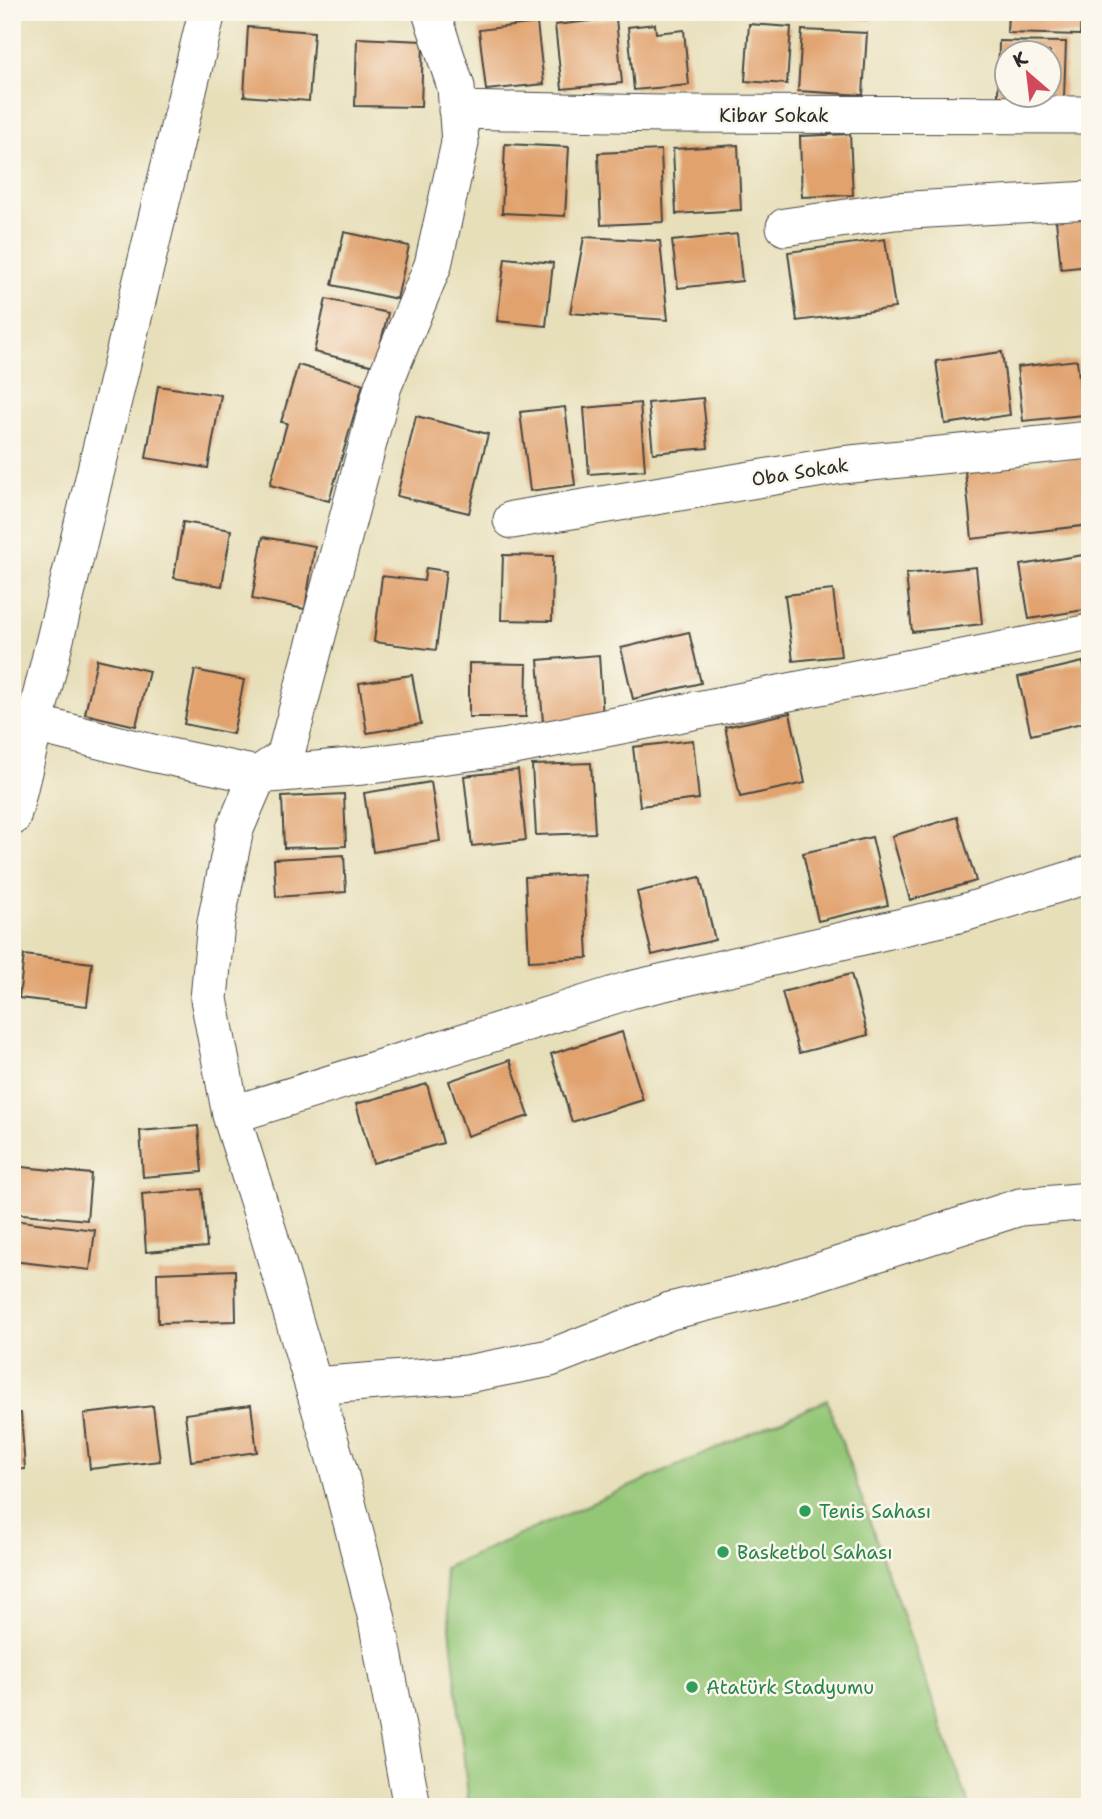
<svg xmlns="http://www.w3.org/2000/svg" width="1102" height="1819" viewBox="0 0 1102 1819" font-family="'Shantell Sans',sans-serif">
<rect width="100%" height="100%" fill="#fbf7ec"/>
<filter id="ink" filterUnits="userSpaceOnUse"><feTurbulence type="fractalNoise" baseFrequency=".0143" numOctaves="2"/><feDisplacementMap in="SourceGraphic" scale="14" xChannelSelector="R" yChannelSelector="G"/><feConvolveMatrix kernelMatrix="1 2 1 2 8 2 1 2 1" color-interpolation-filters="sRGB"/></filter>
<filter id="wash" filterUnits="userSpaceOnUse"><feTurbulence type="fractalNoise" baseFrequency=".00686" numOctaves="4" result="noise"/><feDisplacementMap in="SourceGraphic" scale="28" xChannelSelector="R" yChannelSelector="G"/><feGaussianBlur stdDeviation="1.57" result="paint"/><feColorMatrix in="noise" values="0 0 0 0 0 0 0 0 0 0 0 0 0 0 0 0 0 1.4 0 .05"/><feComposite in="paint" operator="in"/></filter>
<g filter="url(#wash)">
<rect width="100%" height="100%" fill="#e7dfba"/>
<path fill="#93c676" stroke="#5f7850" stroke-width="2" d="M827 1400 970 1807H469L444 1568Z"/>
<g id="blocks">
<path fill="#e1a26e" d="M809 12H872V20L809 15Z
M1008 12H1081L1080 35 1007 33Z
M616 18 622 83 562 89 555 25Z
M537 23 544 84 486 90 479 30Z
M655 24 656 33 684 30 689 85 634 90 628 27Z
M749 24 791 27 787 84 745 81Z
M248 27 314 32 309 101 244 96Z
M802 30 867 33 863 95 798 91Z
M357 38 423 41 421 107 355 106Z
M999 41 1066 42 1064 98 1020 97V94H1050V52H1007V96H998Z
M850 134 853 195 802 197 800 136Z
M505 144 569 147 565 216 502 213Z
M738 145 741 210 676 214 673 149Z
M661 150 664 222 601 225 598 153Z
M1090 217V266L1061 269 1056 220Z
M344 232 409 246 397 299 332 285Z
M737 234 742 281 678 288 672 241Z
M584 237 660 241 668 320 570 313Z
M885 239 895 308 797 321 788 252Z
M505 258 553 263 546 326 497 321Z
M326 299 388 313 375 366 314 352Z
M1002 352 1010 415 945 424 936 361Z
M1077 360 1083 415 1023 421 1017 367Z
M298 365 363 384 329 501 270 485 287 423 281 422Z
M158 386 221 395 208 468 146 458Z
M703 398 708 448 653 453 648 403Z
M640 403 645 470 589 474 584 408Z
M565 407 575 485 530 491 520 412Z
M416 416 488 434 469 513 397 496Z
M1090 457V525L972 539 965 471Z
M183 522 231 530 222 586 174 578Z
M263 537 315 546 305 609 252 599Z
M1090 554V609L1029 619 1020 565Z
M503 555 553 556 552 621 501 620Z
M976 567 982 624 912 632 906 574Z
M426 568 446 571 436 650 374 642 382 576 424 581Z
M833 590 841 656 793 661 785 595Z
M689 632 701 683 633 699 621 648Z
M599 655 603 718 543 722 538 660Z
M97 659 149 671 136 726 85 714Z
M1083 662 1090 692V721L1031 735 1018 677Z
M469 663 527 664 526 717H469Z
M195 670 244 680 233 734 184 724Z
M412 675 421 724 367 733 359 683Z
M790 713 805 783 740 797 725 727Z
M693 740 699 799 640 806 633 747Z
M591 763 595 833 536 835 532 765Z
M518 770 526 840 472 846 464 776Z
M431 782 440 841 373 852 364 793Z
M344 794 346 846 284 848 282 797Z
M957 817 976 881 910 900 892 836Z
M872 837 888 905 818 921 803 853Z
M344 855 346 892 276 897 274 859Z
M584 874 588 958 529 961 525 877Z
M700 877 715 940 652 955 637 892Z
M24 955 92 963 87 1006 19 998Z
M851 974 868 1035 799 1053 782 992Z
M622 1032 643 1100 572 1122 551 1054Z
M510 1060 529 1116 467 1136 449 1081Z
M427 1084 443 1143 373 1163 356 1104Z
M198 1126 202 1172 143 1177 140 1131Z
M12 1166 91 1174 87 1220 12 1213Z
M202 1189 207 1247 146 1252 142 1194Z
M12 1220 95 1230 90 1270 12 1261Z
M235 1270 236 1321 158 1323 157 1273Z
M251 1405 257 1452 191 1461 185 1414Z
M153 1406 160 1461 90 1469 84 1414Z
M21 1413 25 1469 12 1470V1414Z"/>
</g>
</g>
<g filter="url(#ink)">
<use href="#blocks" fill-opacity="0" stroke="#474640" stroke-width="2"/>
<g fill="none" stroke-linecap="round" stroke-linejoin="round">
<g stroke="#474640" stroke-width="39">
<path id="street" d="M457 110 662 114 1090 115
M785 227 894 211 1090 200
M512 520 841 465 1090 440
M35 724 156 754 258 775 363 766 509 747 1090 633
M12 817 207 12
M231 1115 630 990 963 913 1090 874
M314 1386 467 1374 550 1358 670 1311 774 1286 1020 1207 1090 1201
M412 1807 376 1615 339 1472 269 1235 231 1115 209 999 216 922 235 829 258 775 285 757 383 386 433 265 460 143 456 87 431 12"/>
</g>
<use href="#street" stroke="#fff" stroke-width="37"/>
</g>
</g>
<g fill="#2e9e5b" stroke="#fbf7ec" stroke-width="2.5">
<circle cx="805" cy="1511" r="7"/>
<circle cx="723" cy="1552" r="7"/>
<circle cx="692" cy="1687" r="7"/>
</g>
<g text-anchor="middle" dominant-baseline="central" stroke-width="5" stroke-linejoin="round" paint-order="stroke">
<g font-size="19" fill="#2b2b2b" stroke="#fbf7ec">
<text x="774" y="115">Kibar Sokak</text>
<text transform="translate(800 472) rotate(-9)">Oba Sokak</text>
</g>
<g font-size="19" fill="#27864d" stroke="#fbf7ec" text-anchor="start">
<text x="819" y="1511">Tenis Sahası</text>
<text x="737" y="1552">Basketbol Sahası</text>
<text x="706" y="1687">Atatürk Stadyumu</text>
</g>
</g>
<rect width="1102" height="1819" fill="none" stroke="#fbf7ec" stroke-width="42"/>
<g transform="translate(1028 74) rotate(332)"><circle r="33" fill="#fbf7ec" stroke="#a8a59f" stroke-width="2"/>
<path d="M0-5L12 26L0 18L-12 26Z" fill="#d1495b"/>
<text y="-10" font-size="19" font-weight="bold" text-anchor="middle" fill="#2b2b2b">K</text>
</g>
</svg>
